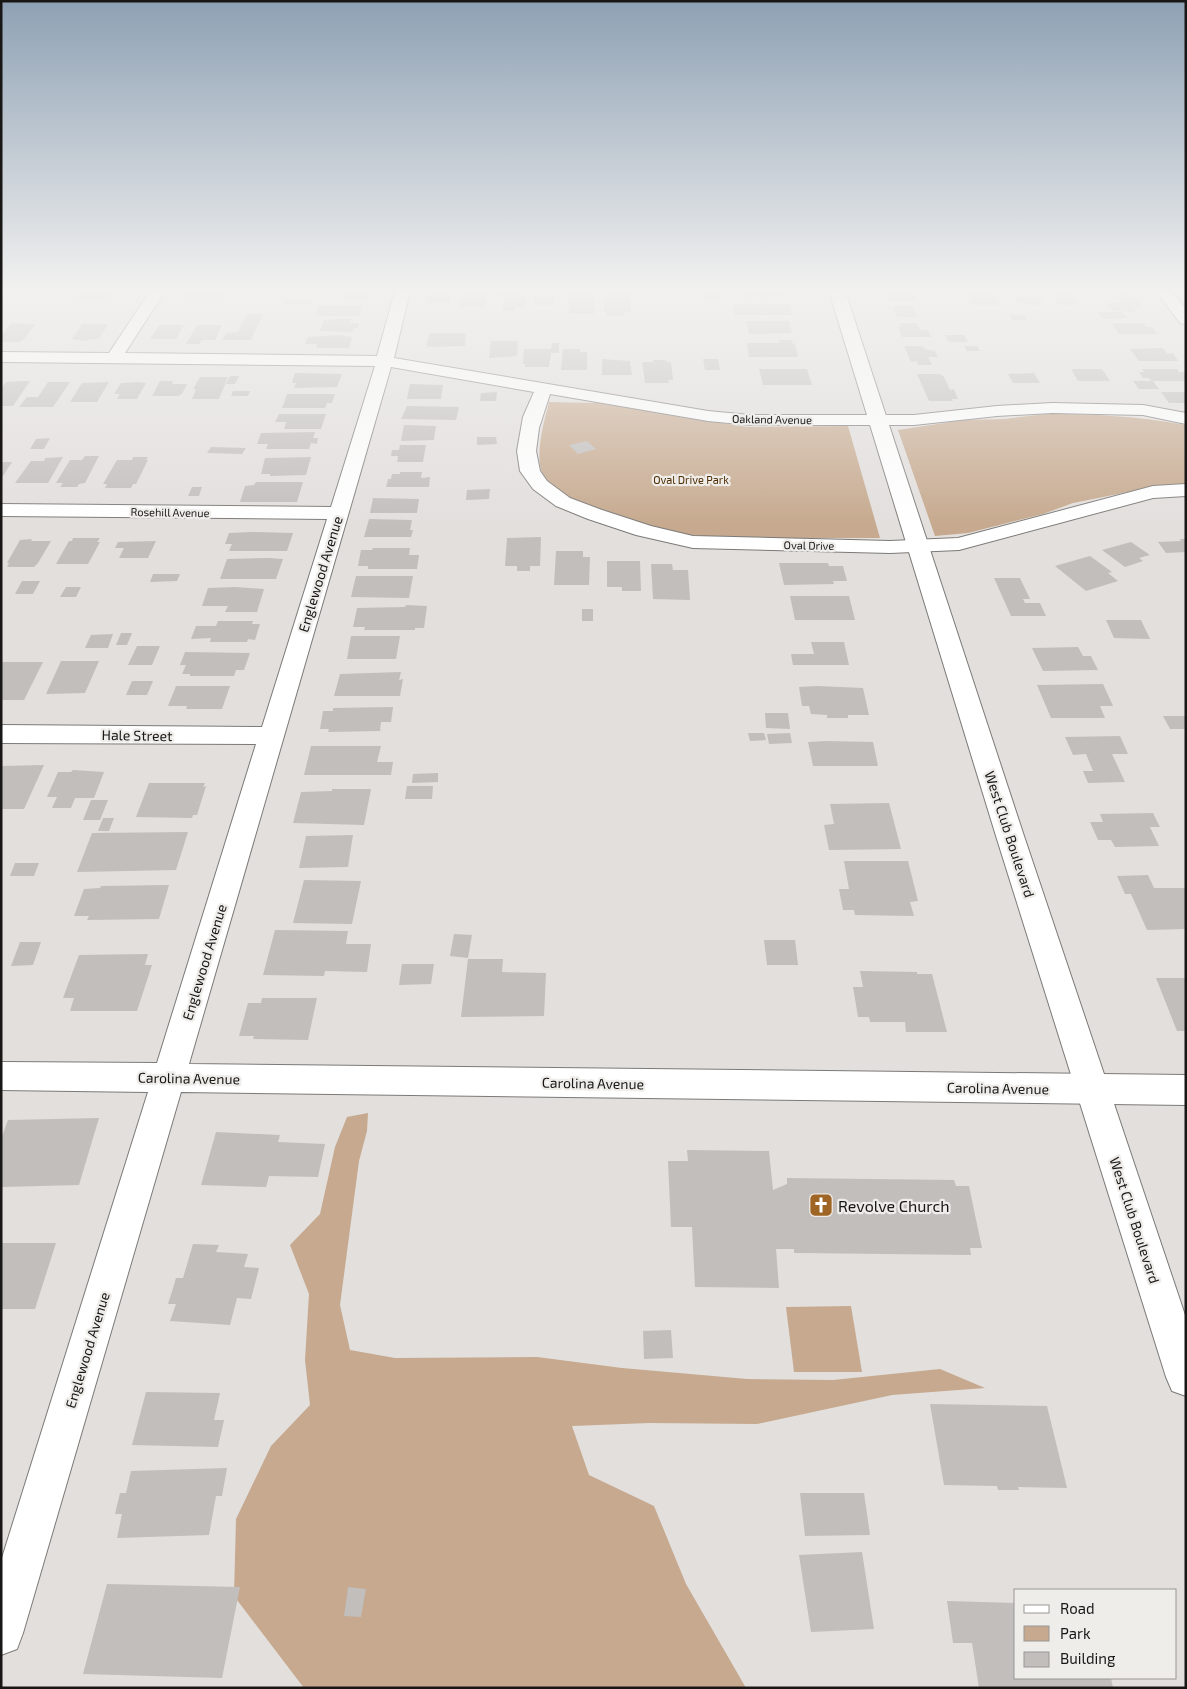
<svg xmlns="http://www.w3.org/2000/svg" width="1187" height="1689" viewBox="0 0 1187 1689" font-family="'Exo 2',sans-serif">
<rect width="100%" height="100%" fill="#e2dfdd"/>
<path fill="#c6a98e" d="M549 402 598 403 747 427 848 426 880 538H681L577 502C566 495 549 487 543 475 534 456 544 422 549 402Z
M1046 414C1096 414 1136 416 1186 425V486L1148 488 1073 503 1043 514 968 533 935 536 898 430 964 420 1004 419Z
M368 1113 367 1131 359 1161 340 1305 350 1350 395 1358 537 1357 622 1368 747 1379 833 1380 940 1369 985 1388 892 1395 757 1424 649 1423 572 1426 589 1475 654 1506 686 1584 746 1688H304L234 1596 236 1519 271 1446 310 1405 305 1360 309 1294 290 1245 320 1214 335 1147 347 1117Z
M851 1306 862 1372H794L786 1307Z"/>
<path fill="#c1bebc" d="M79 291H120L115 298 73 299Z
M187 291H226L222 298H182Z
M346 291H369L368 293H373L372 296H367L366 300H343Z
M428 291H452L449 303H425Z
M498 291H526L525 307H515L514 311H503L504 297H497Z
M574 291 594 292 595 314H569L568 292Z
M611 291 638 292V297H630L631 312H624L625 316 606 315V312H604V293Z
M744 291H788L790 297 746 298Z
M887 291 915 292 918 301H888L885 292Z
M1050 291H1071L1079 303H1072L1074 305H1059Z
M1111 291H1130L1143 307H1133L1138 313 1111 310 1106 303H1121Z
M462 292H487L485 307H459Z
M702 292H720L721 299H703Z
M969 293H993L1000 305H972L968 298H972Z
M534 294H554V305H534Z
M1012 294H1037L1043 302 1038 303 1040 305H1029L1028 303H1018Z
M312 300 311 304 283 305 285 301Z
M742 304H789L792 315H735L733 306Z
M318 305H363L360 316H328L315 315Z
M892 306H913L918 317H897Z
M1098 312H1122L1128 318 1103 319Z
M247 314H263L251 340H222L226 333 238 332Z
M1009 315H1024L1027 320H1012Z
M340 319H351L349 323H359L358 328H354L352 332 320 331 324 320Z
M746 321H789L792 333 749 334Z
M11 323 36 324 24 339 19 342H1V335Z
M899 323H917L920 330H928L931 337H902L898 327H901Z
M1111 323H1144L1146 327H1152L1157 334H1119Z
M82 324H108L99 339H89L88 341 72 339Z
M159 325H184L176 339H150Z
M197 325H222L215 340H202L199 344H186Z
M430 333H466L465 346 427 347 428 345H426Z
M340 335 352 337 349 348H316L317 344H305L308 337Z
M945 335H964L968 342H949Z
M779 340H791L792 343 795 344 798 357H749L747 343H780Z
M491 341H518L517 356 489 358Z
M552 343H559V353H551L549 367H525V364H523L524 349H551Z
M904 346H923L925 349 935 351 938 357H928L932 365H918L916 361 911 362Z
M964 346H977L980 351H967Z
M1163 348 1167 354 1173 353 1178 361H1139L1130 349Z
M563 349H580V352H587V370H561Z
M602 359 630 361 632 375H602Z
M703 359H718L720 370H705Z
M653 360H666V362H671L673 380H668L669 383H645L642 362H653Z
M759 369H807L812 385H763Z
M1071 369H1102L1110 381H1078Z
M1142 369H1177L1179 372H1186V381H1151L1149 378H1143L1139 372H1144Z
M295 373 342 374 337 387 294 388 296 383H292Z
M1034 373 1040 383H1013L1008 374Z
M917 374H940L944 377 950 390 954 389 958 399H952L953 401H929Z
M230 376H239L235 384H226Z
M200 377H228L219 399H192L196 389H193Z
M22 381H30L13 406H1V388L6 382Z
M160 381H173L172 384H187L182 394 178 396H152Z
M1133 381H1153L1159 389H1139Z
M48 382H70L53 407H19L27 397H38Z
M109 382 97 402H70L82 383Z
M139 382 146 383 137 399H117L120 394H114L121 383Z
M410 384 443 385 441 399H407Z
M233 391H250L248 396H231Z
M497 392 496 401H480L481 393Z
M1161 392H1186V403H1169Z
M287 394H335L332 403H327L325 408H282Z
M407 406 459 407 456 420 401 419Z
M279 414H326L321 429H284L286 422H275Z
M404 425 436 426 434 440 401 441Z
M315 432 313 438H318L317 444 311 443 309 449H266L268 444H257L261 433Z
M477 437H496L497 444 477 445Z
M50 438 44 449H30L36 439Z
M587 441 596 449 578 454 569 445Z
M400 445H426L423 462H397L398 456H391L392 450H399Z
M211 447 246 448 242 454 207 453Z
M85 456H99L85 483 79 484 77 487H60L63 483H56L70 460H82Z
M63 457 48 483H15L31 461H44L45 458Z
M133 457H148L146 460H148L136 484H133L131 488H105L107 484H103L117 460H132Z
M311 457 306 475 270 476V474H261L265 458Z
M1 462H12L1 479Z
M400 472H422L421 478 430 477 429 487H386L388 479H391L392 474H400Z
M256 482H303L297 502H240L245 486 254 485Z
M192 487H202L199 496H188Z
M490 489 489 499 466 500 467 490Z
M373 498 419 499 417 513H370Z
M369 519 412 520 410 530H413L411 537H364Z
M251 532 293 533 287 551H229L232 544H225L229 533Z
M541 537 540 566H530V571H517V566H505L507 538Z
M73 538H100L97 542H100L88 564H56L69 541H72Z
M32 539 31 541H51L38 563 34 567H7L9 563H7L20 540Z
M1180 539H1186V552L1166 553 1158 542 1181 541Z
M156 541 148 558H119L124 548H115L118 542Z
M1131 542 1150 555 1139 558 1143 561 1125 567 1102 550Z
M373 548H410L409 555H419L417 569H368V566H358L361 550H372Z
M556 551H583V557H590L589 585H554Z
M1090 556 1112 572 1108 573 1118 581 1086 591 1055 566Z
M269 558 283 559 276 579H220L227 559Z
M607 561H640L641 591H622V587H607Z
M779 563H828L829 566H843L847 581H833L834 584 784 585Z
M651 564H672L673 570H688L690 600 653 599Z
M153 574H180L177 581 150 582Z
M356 576H413L409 598 351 597Z
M994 578H1020L1030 599H1023L1025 603H1040L1046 616H1011Z
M22 581H40L33 594H15Z
M66 587H81L76 597H60Z
M235 587 264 589 257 612H225L228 606H202L208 588Z
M790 596H849L855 620H795Z
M406 605 427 606 424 628H415V630H364L365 627H353L357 608 405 607Z
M582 609H593V621H582Z
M1106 620H1141L1150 639 1114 638Z
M218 621H253L252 624H260L255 640 248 639 247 642H210L211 638 191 639 196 626H216Z
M121 633H132L127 645H116Z
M113 634 108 648H85L91 635Z
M351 636H400L396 659H347Z
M811 642H844L849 665H793L791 654H814Z
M137 646H160L152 665H128Z
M1078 647 1083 656H1091L1098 670 1043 671 1032 648Z
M185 652 250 653 244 670H236L234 676H190V674H182L186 665H180Z
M61 661H99L85 693 46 694Z
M1 662H43L24 700H1Z
M401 672 399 680 403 679 400 696H334L340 674Z
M132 681H153L147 695H126Z
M1103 684 1113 706H1100L1105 718H1051L1037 685Z
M176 686H230L222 709H186L187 706H168Z
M817 686 863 688 869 715H848V718H827V715L811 714 809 706H802L799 687Z
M393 707 391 722H381L380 731 328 732 329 729H320L323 711H333V708Z
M765 713H788L790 729 766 728Z
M1163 716H1186V729H1170Z
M748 733H764L766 740 750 741Z
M790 733 792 743 769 744 767 734Z
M1120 736 1128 754H1112L1125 782 1088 783 1083 771H1093L1086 754 1073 755 1065 737Z
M826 741 873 742 878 766H813L808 742Z
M311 746H381L377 762H393L391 775H304Z
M44 765 24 809H1V766Z
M73 770 104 772 94 798H75L71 808H52L57 797H47L58 772H71Z
M438 773V782L412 783 413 774Z
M149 783H205L203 787 206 786 197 815H193L192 818 136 817Z
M407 786H433L432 799H405Z
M332 789H371L364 825 293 823 301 792 332 791Z
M91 800H108L100 820H83Z
M889 803 901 849 829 850 824 825 834 824 830 804Z
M1153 813 1160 827H1150L1159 846 1115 847 1111 840H1098L1090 822H1103L1100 814Z
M103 818H114L109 831H98Z
M188 832 176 870 77 872 92 833Z
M353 835 348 867 299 868 306 836Z
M844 861H908L918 901 910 902 914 916 855 915 854 910H843L839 889H849Z
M15 863H39L34 876H10Z
M1148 875 1154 888H1186V929L1147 930 1131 894H1125L1117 876Z
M304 880 361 881 352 924 293 923Z
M169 885 159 919 87 920 89 916H74L84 889 100 888 101 886Z
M275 930 348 931 346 944H371L367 972 325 971 324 976 263 975Z
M454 934 472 935 468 958 450 956Z
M764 940H795L798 965H767Z
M20 942H41L33 965 11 966Z
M148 954 145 965H152L137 1011H70L74 998H63L79 955Z
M468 959H503L502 972 546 973 544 1016 461 1017Z
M402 964H434L431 984 399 985Z
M860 971 917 972V974H932L947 1032H906L905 1022H870L869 1017H858L853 987H863Z
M1156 978H1186V1031H1177Z
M262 998H317L308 1040 253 1039 254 1036H239L248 1003H261Z
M99 1118 79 1185 1 1187V1139L8 1120Z
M216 1132 280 1135 278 1142 325 1144 318 1177 269 1176 266 1187 201 1185Z
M687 1150 769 1151 773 1190 787 1184V1178L954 1180 956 1186H969L982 1248H970L971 1255 800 1253H794V1249H776L779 1288 695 1287 692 1227H671L668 1161H688Z
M1 1243H56L35 1309H1Z
M193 1244 219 1245 216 1252 248 1254 244 1267 259 1268 251 1299 237 1298 230 1325 170 1321 176 1304H168L174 1285 176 1278H183Z
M671 1330 673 1358 644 1359 643 1331Z
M146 1392 220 1393 214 1420H224L218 1447 132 1445Z
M930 1404 1047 1406 1067 1488 1018 1487 1019 1490H998L997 1486 944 1485Z
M227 1468 222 1496H216L209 1535 117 1538 122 1514H115L120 1493H126L131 1471Z
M800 1493H864L870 1535 805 1536Z
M862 1552 874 1629 811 1632 799 1555Z
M107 1584 240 1587 222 1678 83 1674Z
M348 1587 366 1589 361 1617 344 1616Z
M947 1601 1016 1603V1678H1111L1113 1688H979L972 1643H953Z"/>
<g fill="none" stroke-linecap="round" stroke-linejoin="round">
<g stroke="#7c7a78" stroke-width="2">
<path id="street" d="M150 291H165L125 353 377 356 395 291H410L394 358 708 411 750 415H914L997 406 1052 403 1143 405 1186 413V424L1143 415 1052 413 997 416 914 425H750L708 421 550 394 539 428 536 451 540 471 547 481 570 498 602 510 651 526 693 536 890 541 958 538 1153 486 1186 484V496L1153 498 959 550 890 553 693 548 636 535 588 519 556 506 533 489 520 471 517 451 523 417 534 392 391 367 189 1064 1186 1075V1105L181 1092 23 1633 17 1649 1 1655V1561L148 1092 1 1090V1062L157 1063 256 744 1 743V725L262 727 327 519 1 516V504L331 507 375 366 1 362V352L109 353Z
M1156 291H1171L1186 309V325L1180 323Z"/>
</g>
<g stroke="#7c7a78" stroke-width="2">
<path id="secondary" d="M829 291H845L1024 836 1186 1318V1396L1172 1391 1166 1377 996 836Z"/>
</g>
<use href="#street" fill="#fff" fill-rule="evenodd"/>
<use href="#secondary" fill="#fff" fill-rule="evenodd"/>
</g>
<linearGradient id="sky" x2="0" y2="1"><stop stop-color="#8ea1b4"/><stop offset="0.55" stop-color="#f2f1f0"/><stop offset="1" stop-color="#f2f1f0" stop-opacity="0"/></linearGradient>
<rect width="1187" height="527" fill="url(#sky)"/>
<defs>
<g id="church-square" transform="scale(1.25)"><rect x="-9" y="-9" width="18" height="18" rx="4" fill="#9f6524" stroke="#efedea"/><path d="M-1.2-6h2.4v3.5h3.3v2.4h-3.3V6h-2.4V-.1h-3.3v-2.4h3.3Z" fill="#fff"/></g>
</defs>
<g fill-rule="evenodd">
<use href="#church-square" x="821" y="1205"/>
</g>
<g text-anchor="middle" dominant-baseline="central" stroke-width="4.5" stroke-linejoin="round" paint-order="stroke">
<g font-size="11" fill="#181716" stroke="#efedea">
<text transform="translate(772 419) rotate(1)">Oakland Avenue</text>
<text transform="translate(170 512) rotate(1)">Rosehill Avenue</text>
<text transform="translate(809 545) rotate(1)">Oval Drive</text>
</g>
<g font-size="11" fill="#512e03" stroke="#efedea">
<text x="691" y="479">Oval Drive Park</text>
</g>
<g font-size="14" fill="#181716" stroke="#efedea">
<text transform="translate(320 574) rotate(-73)">Englewood Avenue</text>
<text transform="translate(137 735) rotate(1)">Hale Street</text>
<text transform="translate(1010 834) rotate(72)">West Club Boulevard</text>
<text transform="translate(204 962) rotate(-73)">Englewood Avenue</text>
<text transform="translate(189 1078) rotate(1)">Carolina Avenue</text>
<text transform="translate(593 1083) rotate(1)">Carolina Avenue</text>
<text transform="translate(998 1088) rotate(1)">Carolina Avenue</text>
<text transform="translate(1135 1220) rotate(72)">West Club Boulevard</text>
<text transform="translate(87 1350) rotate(-73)">Englewood Avenue</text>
</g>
<g font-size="16" fill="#181716" stroke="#efedea" text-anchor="start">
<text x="838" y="1205">Revolve Church</text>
</g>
</g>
<rect width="1187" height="1689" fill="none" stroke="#181716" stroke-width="5"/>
<rect x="1014" y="1589" width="162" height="90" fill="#efedea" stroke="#999795"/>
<rect x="1024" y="1605" width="25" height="8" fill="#ffffff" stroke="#999795"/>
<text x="1060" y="1614" font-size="15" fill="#181716">Road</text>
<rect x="1024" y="1626" width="25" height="15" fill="#c6a98e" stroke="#999795"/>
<text x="1060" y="1639" font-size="15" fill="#181716">Park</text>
<rect x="1024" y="1652" width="25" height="15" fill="#c1bebc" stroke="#999795"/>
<text x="1060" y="1664" font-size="15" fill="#181716">Building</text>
</svg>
